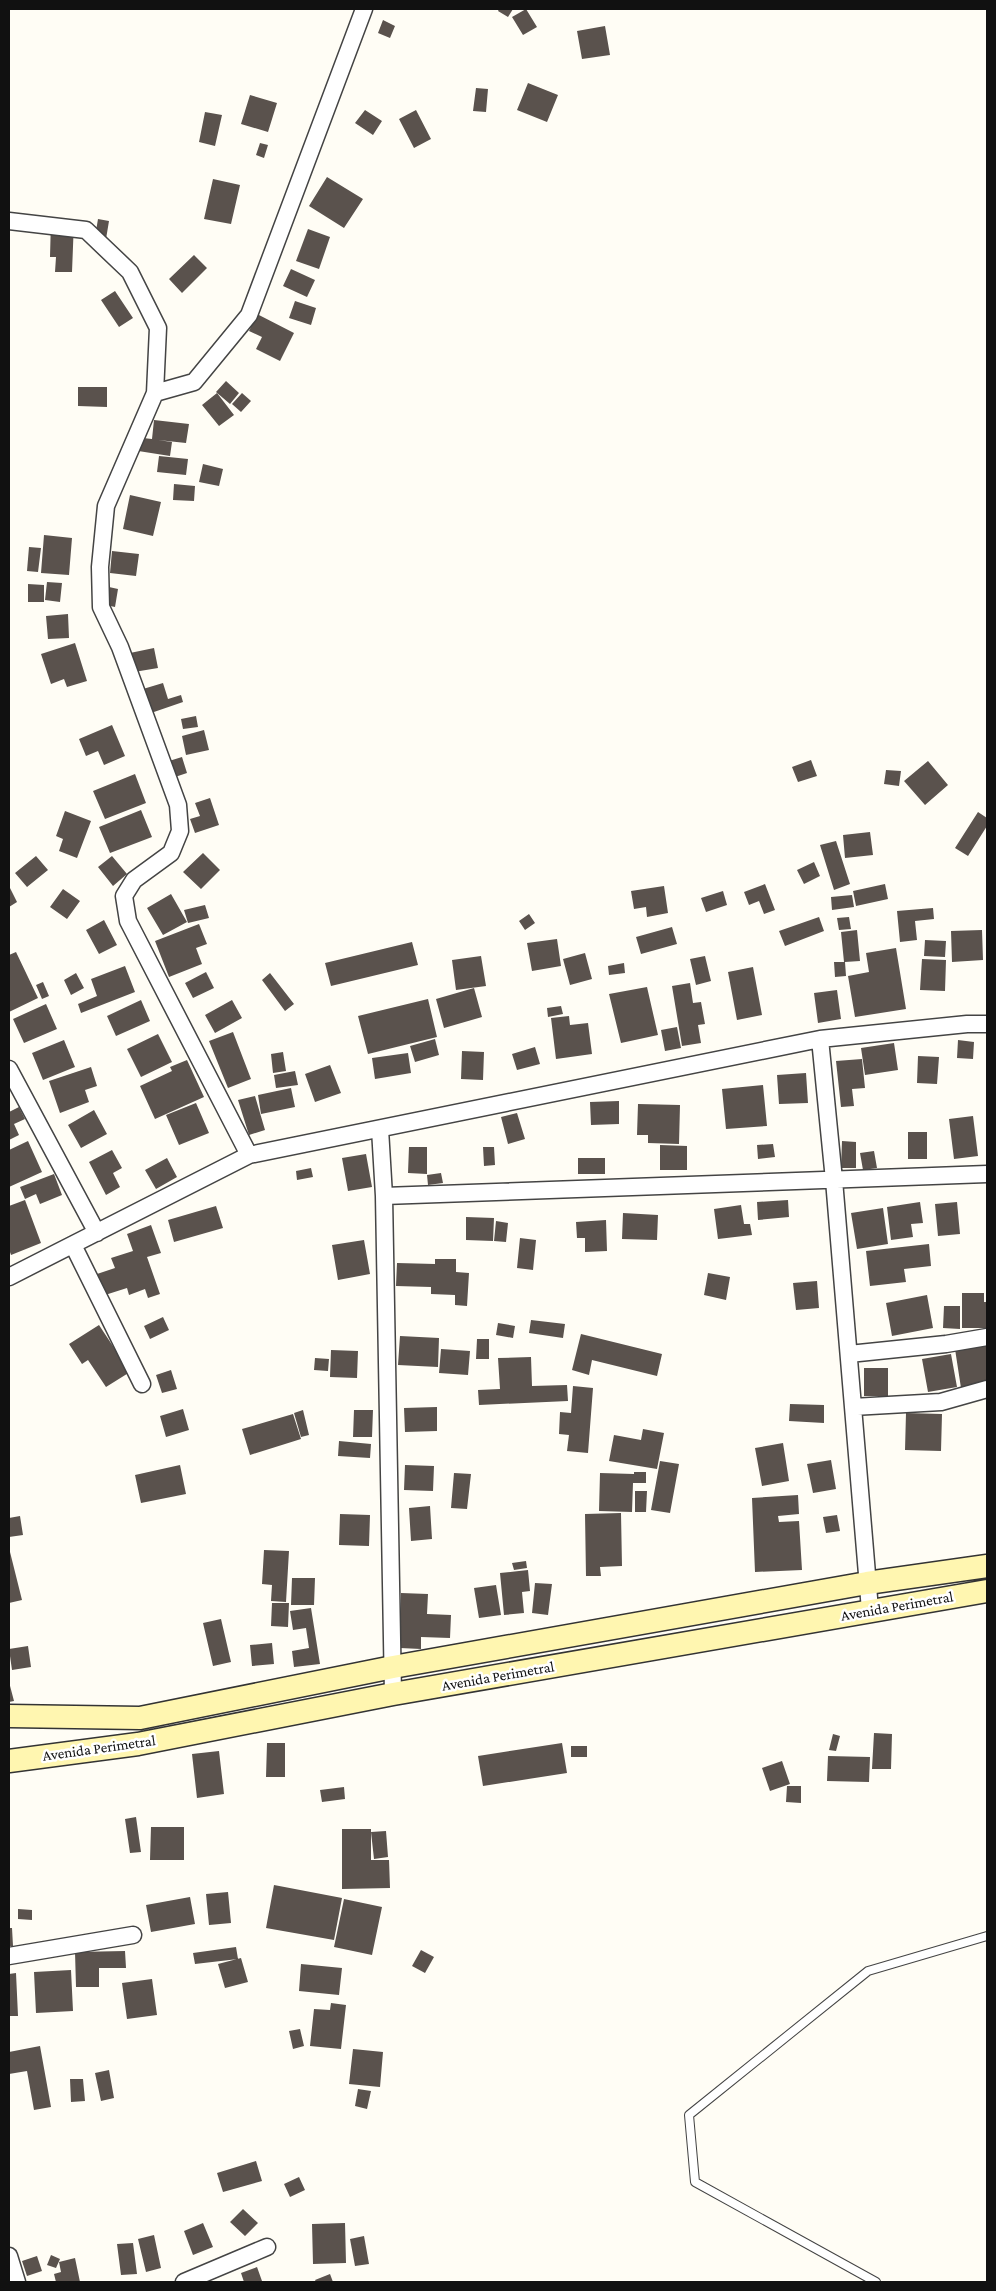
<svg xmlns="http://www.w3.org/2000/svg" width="996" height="2291" viewBox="0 0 996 2291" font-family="'Crimson Pro',serif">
<rect width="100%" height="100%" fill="#fffdf5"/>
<path fill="#5a524d" d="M499 9H513L508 17 498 11Z
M526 9 537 27 523 35 512 17Z
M383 20 395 26 390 38 378 33Z
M605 26 610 55 582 59 577 31Z
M528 83 558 95 547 122 517 110Z
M476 88 488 89 486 112 473 111Z
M250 95 277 103 268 132 241 124Z
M365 110 382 121 373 135 355 123Z
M416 110 431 139 414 148 399 119Z
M205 112 222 115 215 146 199 142Z
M260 143 268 145 264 158 256 155Z
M327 177 363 199 344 228 309 206Z
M213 179 240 185 231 224 204 219Z
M98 219 109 221 106 239 95 237Z
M51 220 74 221 72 272H55L56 257H50Z
M308 229 330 237 319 269 296 261Z
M194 255 207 268 182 293 169 279Z
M291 269 315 280 307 297 283 286Z
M115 291 133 318 119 327 101 300Z
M295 301 316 308 311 325 289 318Z
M257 314 294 333 280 361 256 349 262 337 249 331Z
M226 381 239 393 230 404 216 392Z
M78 387H107V407L78 406Z
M217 393 234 415 219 426 202 405Z
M242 393 251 401 241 412 232 404Z
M154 420 189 424 186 443 158 440 172 442 170 456 132 450 134 437 152 439Z
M159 456 188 459 186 475 157 472Z
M203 464 223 469 219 486 199 482Z
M174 484 195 486 194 501 173 500Z
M130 495 161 502 153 536 123 529Z
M44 535 72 538 69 575 41 573Z
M29 547 41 548 38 572 27 571Z
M112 551 139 554 136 576 110 573Z
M47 582 62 583 60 602 45 600Z
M28 584 44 585V602H28Z
M100 585 118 589 115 607 96 603Z
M68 614 69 638 48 639 46 616Z
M75 643 87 681 67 687 64 679 51 684 41 654Z
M154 648 158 668 134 672 130 653Z
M163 683 168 699 181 695 183 702 151 713 143 689Z
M196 716 198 727 183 729 181 719Z
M112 725 125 756 104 765 98 751 86 756 79 739Z
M204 730 209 750 186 755 182 736Z
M182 757 187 773 175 777 169 761Z
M811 760 817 776 798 782 792 767Z
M928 761 948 785 925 805 904 781Z
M886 770 901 771 899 786 884 784Z
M135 774 146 803 105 819 93 791Z
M210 798 219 825 195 833 190 819 200 816 195 803Z
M141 810 152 837 110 853 99 827Z
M65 811 91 821 77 858 59 851 63 839 56 836Z
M978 812 987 818V826L968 856 955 848Z
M870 832 873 855 845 858 843 835Z
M836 841 850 884 834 890 820 845Z
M203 853 220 870 201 889 183 872Z
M36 856 48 870 27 887 15 873Z
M112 856 127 874 113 886 98 867Z
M814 862 820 876 804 884 797 870Z
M765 884 775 910 764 914 759 901 749 905 744 892Z
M885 884 888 899 856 906 853 891Z
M9 886 17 902 9 907Z
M664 886 668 913 647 917 646 907 634 909 631 891Z
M63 889 80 901 67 919 50 907Z
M723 891 727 905 706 912 701 898Z
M171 894 187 922 163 935 147 908Z
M852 895 854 907 832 910 831 897Z
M205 905 209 918 188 923 184 910Z
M933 908 934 919 915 921 917 940 900 942 897 911Z
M529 914 535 923 525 930 519 921Z
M819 917 824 931 785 946 779 931Z
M849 917 851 929 839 930 837 918Z
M104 920 117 945 99 954 86 930Z
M199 924 207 944 196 948 202 964 169 977 155 941Z
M672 927 677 944 641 954 636 937Z
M857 930 860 961 845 962 846 976 835 977 834 962H844L841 932Z
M982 930 983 960 952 962 951 931Z
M557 939 561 966 532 971 527 943Z
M925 940 946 941 945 957 924 956Z
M412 942 418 965 331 986 325 963Z
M896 948 906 1009 855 1017 848 976 869 972 866 953Z
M16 952 38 998 9 1012V955Z
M585 953 592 979 570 985 563 959Z
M481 956 486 986 456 990 452 960Z
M705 956 711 981 696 985 690 959Z
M922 959 946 960 945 991 920 990Z
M624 963 625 973 609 975 608 966Z
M125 966 135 992 81 1013 78 1004 97 996 91 979Z
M753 967 762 1015 737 1020 728 972Z
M206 972 214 988 193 998 185 983Z
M76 973 84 988 71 995 64 980Z
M270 973 294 1004 285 1011 262 980Z
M43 982 49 996 42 999 36 985Z
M690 983 693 1003 701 1002 705 1024 698 1025 701 1043 682 1046 672 986Z
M647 987 658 1035 621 1043 609 994Z
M474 988 482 1017 444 1028 436 999Z
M837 990 841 1019 818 1023 814 993Z
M428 999 437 1037 368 1054 358 1016Z
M141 1000 150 1021 116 1036 107 1016Z
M232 1000 242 1018 215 1033 205 1015Z
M46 1004 57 1029 24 1043 13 1019Z
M561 1006 563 1014 548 1017 547 1008Z
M569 1016 570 1025 588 1023 592 1054 556 1059 551 1018Z
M677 1027 681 1048 665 1051 661 1030Z
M233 1032 251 1079 228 1088 209 1041Z
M158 1034 172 1062 141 1077 127 1049Z
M435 1039 439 1055 415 1062 410 1046Z
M64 1040 75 1067 43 1080 32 1053Z
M958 1040 974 1042 973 1059 957 1058Z
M894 1043 898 1070 865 1075 861 1048Z
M535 1047 540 1064 517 1070 512 1054Z
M462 1051 484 1052 483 1080 461 1079Z
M283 1052 286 1071 273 1073 271 1054Z
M408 1053 411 1073 375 1079 372 1058Z
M918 1056 939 1057 937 1084 917 1083Z
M862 1059 865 1088 852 1089 854 1106 841 1107 836 1061Z
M187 1060 204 1097 155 1119 140 1086 172 1071 170 1067Z
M330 1065 341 1093 315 1102 305 1074Z
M91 1067 97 1086 85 1090 89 1102 60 1113 49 1081Z
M295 1071 298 1085 276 1088 274 1075Z
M806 1073 808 1103 779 1104 777 1075Z
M763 1085 767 1126 726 1129 722 1089Z
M291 1088 295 1107 261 1114 258 1095Z
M255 1096 265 1130 249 1135 238 1100Z
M619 1101V1124L591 1125 590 1102Z
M196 1103 209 1133 179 1145 166 1115Z
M638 1104 680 1105 679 1144 648 1143V1135H637Z
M19 1107 25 1119 14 1124 19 1135 9 1140V1112Z
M94 1110 107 1134 81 1148 68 1125Z
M517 1113 525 1139 508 1144 501 1117Z
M973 1116 978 1156 954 1159 949 1119Z
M908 1132H927V1159H908Z
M28 1141 42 1172 9 1187V1150Z
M842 1141 856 1142V1168H841Z
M773 1144 775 1157 758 1159 757 1145Z
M660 1145 687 1146V1170H660Z
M409 1147H427V1174L408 1173Z
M483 1147H494L495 1165 484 1166Z
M112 1150 122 1168 113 1173 120 1187 106 1195 89 1162Z
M874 1151 877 1168 863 1170 860 1153Z
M366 1154 372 1187 348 1191 342 1158Z
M167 1158 177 1177 156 1189 145 1170Z
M578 1158H605V1174H578Z
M311 1168 313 1177 297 1180 296 1171Z
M441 1173 443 1183 428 1185 427 1175Z
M54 1174 62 1195 40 1204 36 1194 25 1199 20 1187Z
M25 1200 41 1243 11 1255 9 1249V1206Z
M788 1200 789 1217 758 1220 757 1202Z
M920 1202 923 1223 911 1224 913 1237 891 1240 887 1207Z
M957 1202 960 1234 938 1236 935 1204Z
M741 1205 744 1224H750L752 1235 718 1239 714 1209Z
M216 1206 223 1228 174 1242 168 1220Z
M883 1208 888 1244 857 1249 851 1213Z
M623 1213 658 1215 657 1240 622 1239Z
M466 1217 494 1218 493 1241 466 1240Z
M606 1220 607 1251 585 1252V1238H577L576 1222Z
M496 1221 508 1223 506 1242 494 1241Z
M151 1225 161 1253 147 1257 160 1294 148 1298 145 1289 129 1295 127 1288 105 1295 97 1274 115 1268 111 1258 133 1251 127 1234Z
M520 1238 536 1240 533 1270 517 1268Z
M364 1240 370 1274 338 1280 332 1245Z
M929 1244 931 1266 904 1269 906 1282 870 1286 866 1251Z
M435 1259H456V1272L469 1273 467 1306 455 1305V1295L431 1294V1287L396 1286 397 1263 435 1264Z
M708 1273 730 1277 726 1300 704 1295Z
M817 1281 819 1308 796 1310 793 1283Z
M962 1293H984V1302H987V1328H962Z
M927 1295 933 1328 892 1336 886 1303Z
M944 1306H960V1329L943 1328Z
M163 1317 169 1330 150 1339 144 1326Z
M531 1320 565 1324 563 1338 529 1333Z
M498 1323 515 1326 513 1338 496 1335Z
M99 1325 130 1372 106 1387 88 1360 82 1364 69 1344Z
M581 1334 662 1354 657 1376 592 1360 589 1375 572 1370Z
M400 1336 439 1338 438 1367 398 1365Z
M477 1339H489V1359H476Z
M987 1344V1384L961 1388 955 1349Z
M441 1349 470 1351 468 1375 439 1373Z
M331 1350 358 1351 357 1378 330 1377Z
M951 1354 957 1387 928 1392 922 1359Z
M531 1357 532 1386 567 1385 568 1401 479 1405 478 1390 500 1389 498 1358Z
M315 1358 329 1359 328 1371 314 1370Z
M864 1368H888V1396H864Z
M171 1370 177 1389 162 1393 156 1375Z
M573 1386 593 1388 588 1453 567 1451 569 1435 559 1434 560 1412 571 1413Z
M790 1404 824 1405V1423L789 1421Z
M437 1407V1431L405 1432 404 1408Z
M183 1409 189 1430 166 1437 160 1416Z
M303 1410 309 1435 301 1437 294 1413Z
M354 1410H373L372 1437H353Z
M906 1413 942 1414 941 1451 905 1450Z
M293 1414 301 1439 250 1455 242 1429Z
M643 1429 664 1433 657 1469 609 1461 614 1435 641 1440Z
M339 1441 371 1444 370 1458 338 1456Z
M783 1443 789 1481 762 1486 755 1448Z
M831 1460 836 1489 813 1493 807 1464Z
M660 1461 679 1464 670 1513 651 1510Z
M180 1465 186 1494 141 1503 135 1475Z
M405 1465 434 1466 433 1491 404 1490Z
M634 1472H646V1483H633L632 1512 599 1511 600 1473 634 1474Z
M454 1473 471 1474 467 1509 451 1508Z
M635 1491H647L646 1512H635Z
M798 1495 799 1514 778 1516 779 1522 799 1521 802 1570 755 1572 752 1498Z
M430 1506 432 1539 411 1541 409 1508Z
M621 1513 622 1566 600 1567 601 1576H586L585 1514Z
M340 1514 370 1515 369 1546 339 1545Z
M837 1515 840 1531 826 1533 823 1517Z
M20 1516 23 1535 9 1537V1518Z
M9 1548 22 1600 9 1603Z
M264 1550 289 1551 286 1602 271 1601 272 1585 262 1584Z
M526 1561 527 1568 514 1570 512 1563Z
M528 1570 530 1591 522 1592 524 1613 504 1615 500 1573Z
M292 1578H315L314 1605H291Z
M535 1583 552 1584 548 1615 532 1613Z
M496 1585 501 1615 479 1618 474 1588Z
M401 1593 428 1594 427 1614 451 1615 450 1638 421 1637V1649L400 1648Z
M272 1603H289L288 1627 271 1626Z
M311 1608 320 1664 294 1667 292 1651 309 1648 306 1628 293 1630 290 1611Z
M221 1619 231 1662 213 1666 203 1623Z
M272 1643 274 1664 252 1666 250 1645Z
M28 1646 31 1667 12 1670 9 1649Z
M9 1682 14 1701 9 1702Z
M874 1733 892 1734 891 1769H872Z
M833 1734 840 1736 836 1751 829 1750Z
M267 1743H285V1777H266Z
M562 1743 567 1773 483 1786 478 1756Z
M571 1746H587V1757H571Z
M219 1751 224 1794 197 1798 192 1754Z
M828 1756 870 1757 869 1782 827 1781Z
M782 1761 790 1784 770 1791 762 1768Z
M787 1786H801V1803L786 1802Z
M344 1787 345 1799 322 1802 320 1790Z
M136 1817 141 1852 130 1853 125 1819Z
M151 1827H184V1860H150Z
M342 1829H371V1860H389L390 1888 342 1889Z
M386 1831 388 1857 374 1859 371 1832Z
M274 1885 342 1898 334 1940 266 1928Z
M228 1892 231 1923 209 1925 206 1894Z
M190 1897 195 1924 151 1932 146 1905Z
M344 1899 382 1907 372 1955 334 1947Z
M18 1909 32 1910V1920L18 1919Z
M9 1928H12L13 1946H9Z
M236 1947 238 1959 195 1964 193 1953Z
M421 1950 434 1957 425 1973 412 1966Z
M125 1951 126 1968H99V1987H76L75 1952Z
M241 1958 248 1982 225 1988 218 1964Z
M301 1964 342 1968 339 1995 299 1991Z
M71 1970 73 2011 36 2013 34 1972Z
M16 1973 18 2016H9V1974Z
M152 1979 157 2015 127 2019 122 1983Z
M331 2003 346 2005 341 2049 310 2046 314 2009 330 2010Z
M300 2029 304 2046 293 2049 289 2031Z
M40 2046 51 2107 34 2110 27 2071 9 2074V2052Z
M353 2049 383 2052 380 2087 349 2084Z
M109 2070 114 2098 101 2101 95 2073Z
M70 2079H83L85 2101 71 2102Z
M358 2089 371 2091 367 2109 355 2106Z
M256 2161 262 2181 223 2192 217 2173Z
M299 2177 305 2190 290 2197 284 2184Z
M243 2209 258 2223 245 2236 230 2222Z
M203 2223 213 2247 193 2255 184 2231Z
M345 2223 346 2263 313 2264 312 2224Z
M154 2235 161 2268 146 2272 138 2239Z
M364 2236 369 2264 355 2266 350 2239Z
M133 2243 137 2274 121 2275 117 2244Z
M51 2255 60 2259 56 2268 47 2265Z
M37 2256 42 2271 27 2276 22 2261Z
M75 2258 80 2282H56L54 2274 61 2272 59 2262Z
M257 2267 262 2281 244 2282 241 2273Z
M330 2274 333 2282H316L315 2280Z"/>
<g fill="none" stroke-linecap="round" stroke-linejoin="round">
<g stroke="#444" stroke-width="10">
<path id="service" d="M876 2282 695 2182 689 2115 868 1971 987 1936"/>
</g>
<g stroke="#444" stroke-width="19">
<path id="minor" d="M9 221 86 230 130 272 158 328 155 393 106 506 100 567 101 607 120 647 178 805 180 831 171 853 134 880 124 896 128 921 249 1155
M155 393 194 382 249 315 364 9
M820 1039 834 1180 870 1610
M9 1069 97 1233
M380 1129 384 1196 393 1694
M384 1196 987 1174
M73 1245 142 1384
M9 1277 249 1155 820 1039 967 1024H987
M849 1354 946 1344 987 1337
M853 1407 941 1402 987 1389
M9 1956 133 1935
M9 2256 17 2282
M184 2282 267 2247"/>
</g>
<g stroke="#333" stroke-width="25">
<path id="secondary" d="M9 1716 140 1718 393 1667 867 1583 987 1566
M9 1761 138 1744 393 1694 987 1591"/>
</g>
<use href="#service" stroke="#fff" stroke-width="8"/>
<use href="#minor" stroke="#fff" stroke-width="16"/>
<use href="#secondary" stroke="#fff6b0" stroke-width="22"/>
</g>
<g text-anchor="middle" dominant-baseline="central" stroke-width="5" stroke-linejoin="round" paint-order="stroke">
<g font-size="15" fill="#111" stroke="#fff">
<text transform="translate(897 1606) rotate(-10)">Avenida Perimetral</text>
<text transform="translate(498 1676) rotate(-10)">Avenida Perimetral</text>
<text transform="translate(99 1748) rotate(-8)">Avenida Perimetral</text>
</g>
</g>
<rect width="996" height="2291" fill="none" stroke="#111111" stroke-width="20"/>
</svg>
